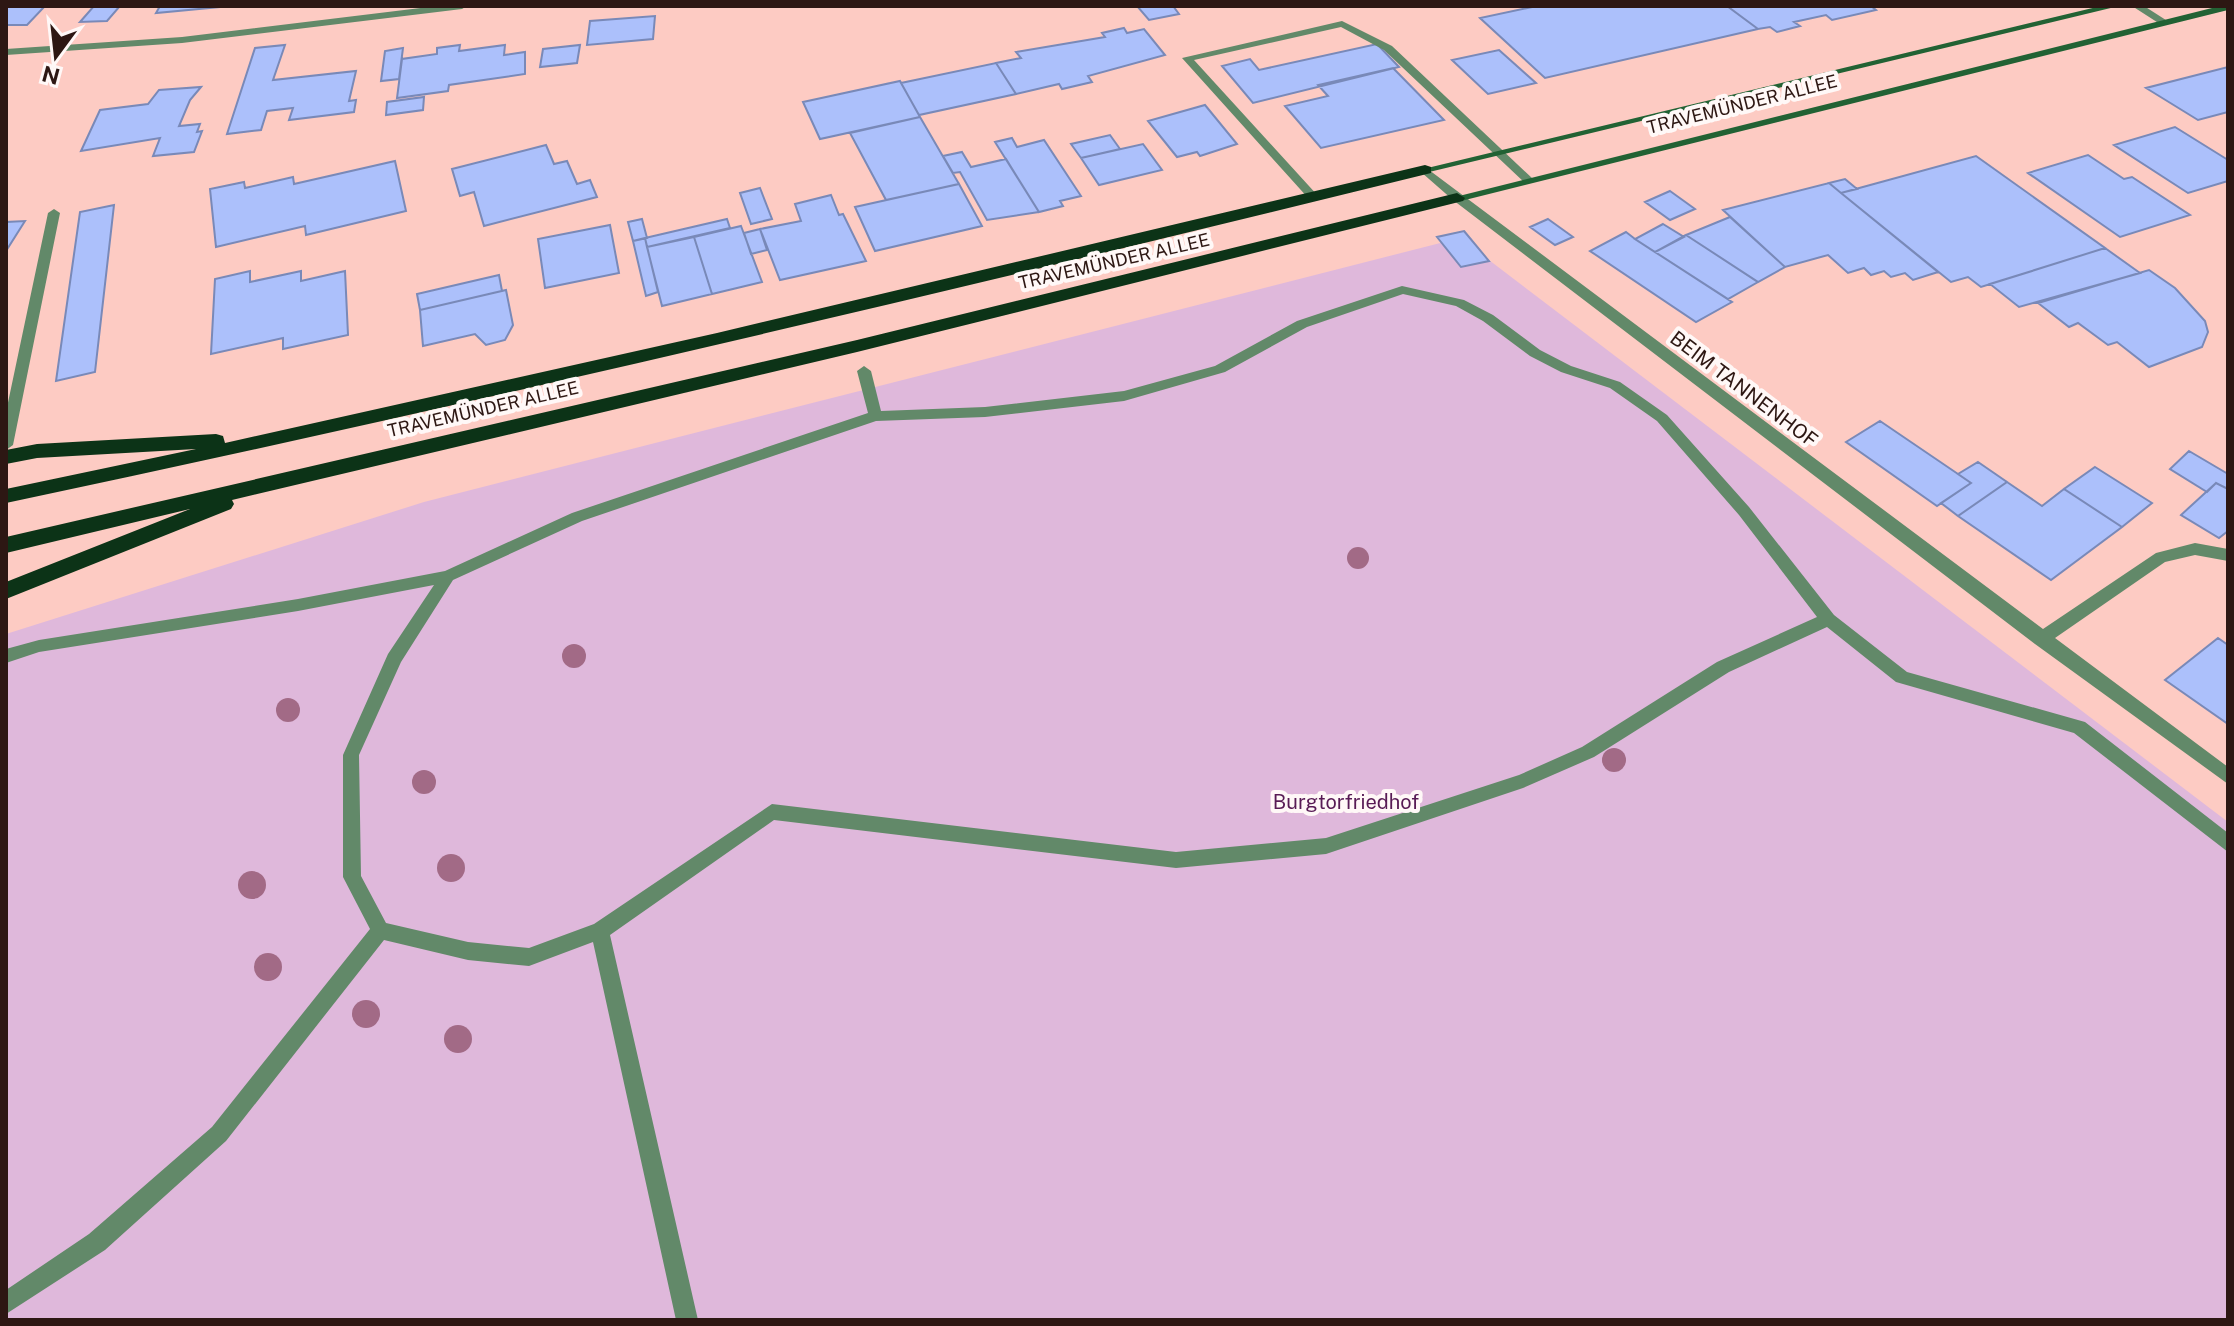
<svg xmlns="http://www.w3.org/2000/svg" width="2234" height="1326" viewBox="0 0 2234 1326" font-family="'Public Sans',sans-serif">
<rect width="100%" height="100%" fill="#fdcbc3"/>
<path fill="#dfb8db" d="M1460 238 2228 822V1320H6V634L424 502Z"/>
<path fill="#acc0fb" stroke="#7989b8" stroke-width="2" d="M6 6H45L27 25H6Z
M94 6H120L107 21 80 22Z
M160 6H231L156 13Z
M1137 6H1173L1179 14 1149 20Z
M1537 6H1727L1758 29 1545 78 1480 18Z
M1727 6H1871L1876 10 1832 20 1826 15 1794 22 1800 26 1777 32 1770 27 1758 29Z
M655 16 653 39 587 45 590 21Z
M1124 28 1127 33 1144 29 1165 55 1088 76 1092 82 1062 89 1059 84 1016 94 996 63 1021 58 1016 52 1105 37 1102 33Z
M1377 44 1399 67 1253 103 1222 66 1250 59 1259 70Z
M285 45 273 80 356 71 349 101 356 100 354 112 289 120 293 108 267 111 261 130 227 134 255 48Z
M460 45 459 51 505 45 504 55 525 52V74L449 85 448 91 397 98 402 59 437 54V48Z
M580 45 577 63 540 67 543 49Z
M403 48 399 79 381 81 385 51Z
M1499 50 1536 83 1488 94 1452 60Z
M996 63 1016 94 919 115 901 83Z
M2228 67V112L2198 120 2146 88Z
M1393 68 1444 120 1321 148 1285 106 1328 96 1318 85Z
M900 81 920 117 820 139 803 102Z
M201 87 190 100 179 126 200 124 197 132 202 131 194 152 153 156 160 138 81 151 100 110 148 104 159 90Z
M424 97 423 110 386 115 387 102Z
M1205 105 1237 144 1200 156 1197 152 1177 157 1148 121Z
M920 117 959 184 886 200 850 133Z
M2175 127 2228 160V181L2188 193 2114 145Z
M1110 135 1120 149 1081 158 1071 144Z
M1012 138 1017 147 1044 140 1081 196 1060 201 1063 206 1039 212 995 142Z
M1143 144 1162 170 1099 185 1081 158Z
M546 145 554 164 567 161 577 184 590 180 597 197 484 226 474 192 460 196 452 169Z
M962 152 971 167 1006 159 1039 212 987 220 960 172 953 173 943 156Z
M2088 155 2124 179 2132 177 2190 215 2120 237 2028 173Z
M1976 156 2105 248 1981 287 1968 277 1951 282 1841 193Z
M395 161 406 211 306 235 305 226 216 247 210 189 244 182 245 188 293 177 294 184Z
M1845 179 1857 189 1841 193 1829 183Z
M1829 183 1841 193 1938 272 1913 280 1905 273 1891 277 1884 271 1871 275 1864 268 1848 273 1828 255 1785 267 1723 210Z
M959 184 982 226 875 251 855 207Z
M760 188 772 219 751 224 740 193Z
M1670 191 1695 209 1670 220 1645 202Z
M831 195 839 215 843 214 866 261 780 280 760 229 801 221 795 204Z
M114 205 95 372 56 381 80 212Z
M1730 217 1785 267 1758 282 1686 235Z
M642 219 647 238 633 241 628 222Z
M727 219 730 228 647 247 645 238Z
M1548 219 1573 237 1555 245 1530 227Z
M25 221 6 251V222Z
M1663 224 1684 237 1655 252 1635 239Z
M610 225 619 273 545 288 538 239Z
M741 226 762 282 712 294 694 237Z
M760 229 767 250 751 254 744 233Z
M1464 231 1489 261 1461 267 1437 237Z
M1626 232 1635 239 1732 302 1696 322 1590 251Z
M1686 235 1758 282 1728 299 1655 252Z
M694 237 712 294 662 306 647 247Z
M645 238 658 292 646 296 633 241Z
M2105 248 2140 273 2019 307 1990 284Z
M2149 270 2175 288 2205 321 2208 332 2202 347 2149 367 2117 342 2108 345 2078 323 2069 327 2038 303Z
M250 271V282L301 271V281L345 271 348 335 283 349V338L211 354 215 279Z
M499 275 502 291 420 310 417 294Z
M506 290 513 325 505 340 486 345 475 334 423 346 420 310Z
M1880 421 1958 474 1971 483 1937 506 1846 442Z
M2189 451 2228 474V489L2216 483 2207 492 2170 469Z
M1978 462 2007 482 1958 516 1941 503 1971 483 1958 474Z
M2095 467 2152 503 2122 527 2064 489Z
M2007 482 2042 506 2064 489 2122 527 2051 580 1958 516Z
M2216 483 2228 489V531L2219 538 2181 515Z
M2218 638 2228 645V724L2165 680Z"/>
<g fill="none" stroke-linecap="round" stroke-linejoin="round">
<path fill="#628969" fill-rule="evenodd" d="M1342 21 1392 46 1533 179V183H1525L1384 50 1341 27 1194 60 1319 197 1309 199 1182 58Z
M54 209 60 213 13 445 6 450V412L48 213Z
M1402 286 1464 300 1493 315 1540 350 1571 366 1620 382 1667 415 1749 507 1834 615 1907 672 2085 722 2228 833V852L2074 733 1896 682 1827 627 1729 672 1594 757 1523 788 1326 854 1176 868 774 820 610 935 698 1320H676L593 942 529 966 468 960 384 940 226 1141 105 1250 6 1314V1290L89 1234 212 1127 370 929 343 877V755L388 654 434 585 298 611 39 652 6 663V649L39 640 298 599 445 571 572 513 868 413 857 371 864 366 871 371 881 411 985 407 1124 391 1215 366 1297 321ZM1403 294 1456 306 1483 321 1530 356 1561 372 1610 388 1657 421 1739 515 1817 617 1717 662 1582 747 1519 775 1326 838 1176 852 772 804 594 924 529 948 468 942 386 923 361 876 359 755 401 662 453 580 582 521 876 421 985 417 1124 401 1225 372 1307 327Z"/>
<path fill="#628969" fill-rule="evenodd" d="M437 6H467L462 9 182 43 6 55V49L182 37Z
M2132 6H2144L2169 22 2160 24Z
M1425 167 2043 629 2156 553 2195 543 2228 549V561L2195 555 2165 562 2055 638 2228 767V784L2035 644 1453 200 1421 172 1419 170Z"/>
<path fill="#226234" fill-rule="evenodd" d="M2101 6H2119L1425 173 1419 170Z
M2220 6H2228V10L1457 202 1451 198Z"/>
<path fill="#0c3317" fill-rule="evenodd" d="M1425 165 1431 167V173C957 290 483 402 6 503V489L196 449 37 458 6 464V450L37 444 216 434 223 436 225 443 717 333Z
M1457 193 1465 198 1463 201 857 352 232 500 234 504 231 509 6 599V582L190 509 6 553V537L857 340Z"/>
</g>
<g fill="#a26a86">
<circle cx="1358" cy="558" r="11"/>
<circle cx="574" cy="656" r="12"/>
<circle cx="288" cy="710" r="12"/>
<circle cx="1614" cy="760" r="12"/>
<circle cx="424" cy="782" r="12"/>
<circle cx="451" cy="868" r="14"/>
<circle cx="252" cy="885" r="14"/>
<circle cx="268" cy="967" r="14"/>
<circle cx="366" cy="1014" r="14"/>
<circle cx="458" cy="1039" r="14"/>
</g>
<g text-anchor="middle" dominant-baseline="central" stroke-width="8" stroke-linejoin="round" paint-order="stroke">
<g font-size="18" fill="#2d1713" stroke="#fff8f7">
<text transform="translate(1742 104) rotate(-14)">TRAVEMÜNDER ALLEE</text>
<text transform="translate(1114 261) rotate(-13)">TRAVEMÜNDER ALLEE</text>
<text transform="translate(483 409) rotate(-13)">TRAVEMÜNDER ALLEE</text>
</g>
<g font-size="20" fill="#2d1713" stroke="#fff8f7">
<text transform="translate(1744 389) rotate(37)">BEIM TANNENHOF</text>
</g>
<g font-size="20" fill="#581b55" stroke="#fff8f7">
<text x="1346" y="802">Burgtorfriedhof</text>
</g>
</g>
<rect width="2234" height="1326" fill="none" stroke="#2d1713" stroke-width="16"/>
<g transform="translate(56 56) rotate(195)" stroke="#fff8f7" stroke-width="6" paint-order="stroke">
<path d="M0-6L14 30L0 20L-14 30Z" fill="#2d1713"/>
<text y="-12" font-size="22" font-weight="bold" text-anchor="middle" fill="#2d1713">N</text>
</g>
</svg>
